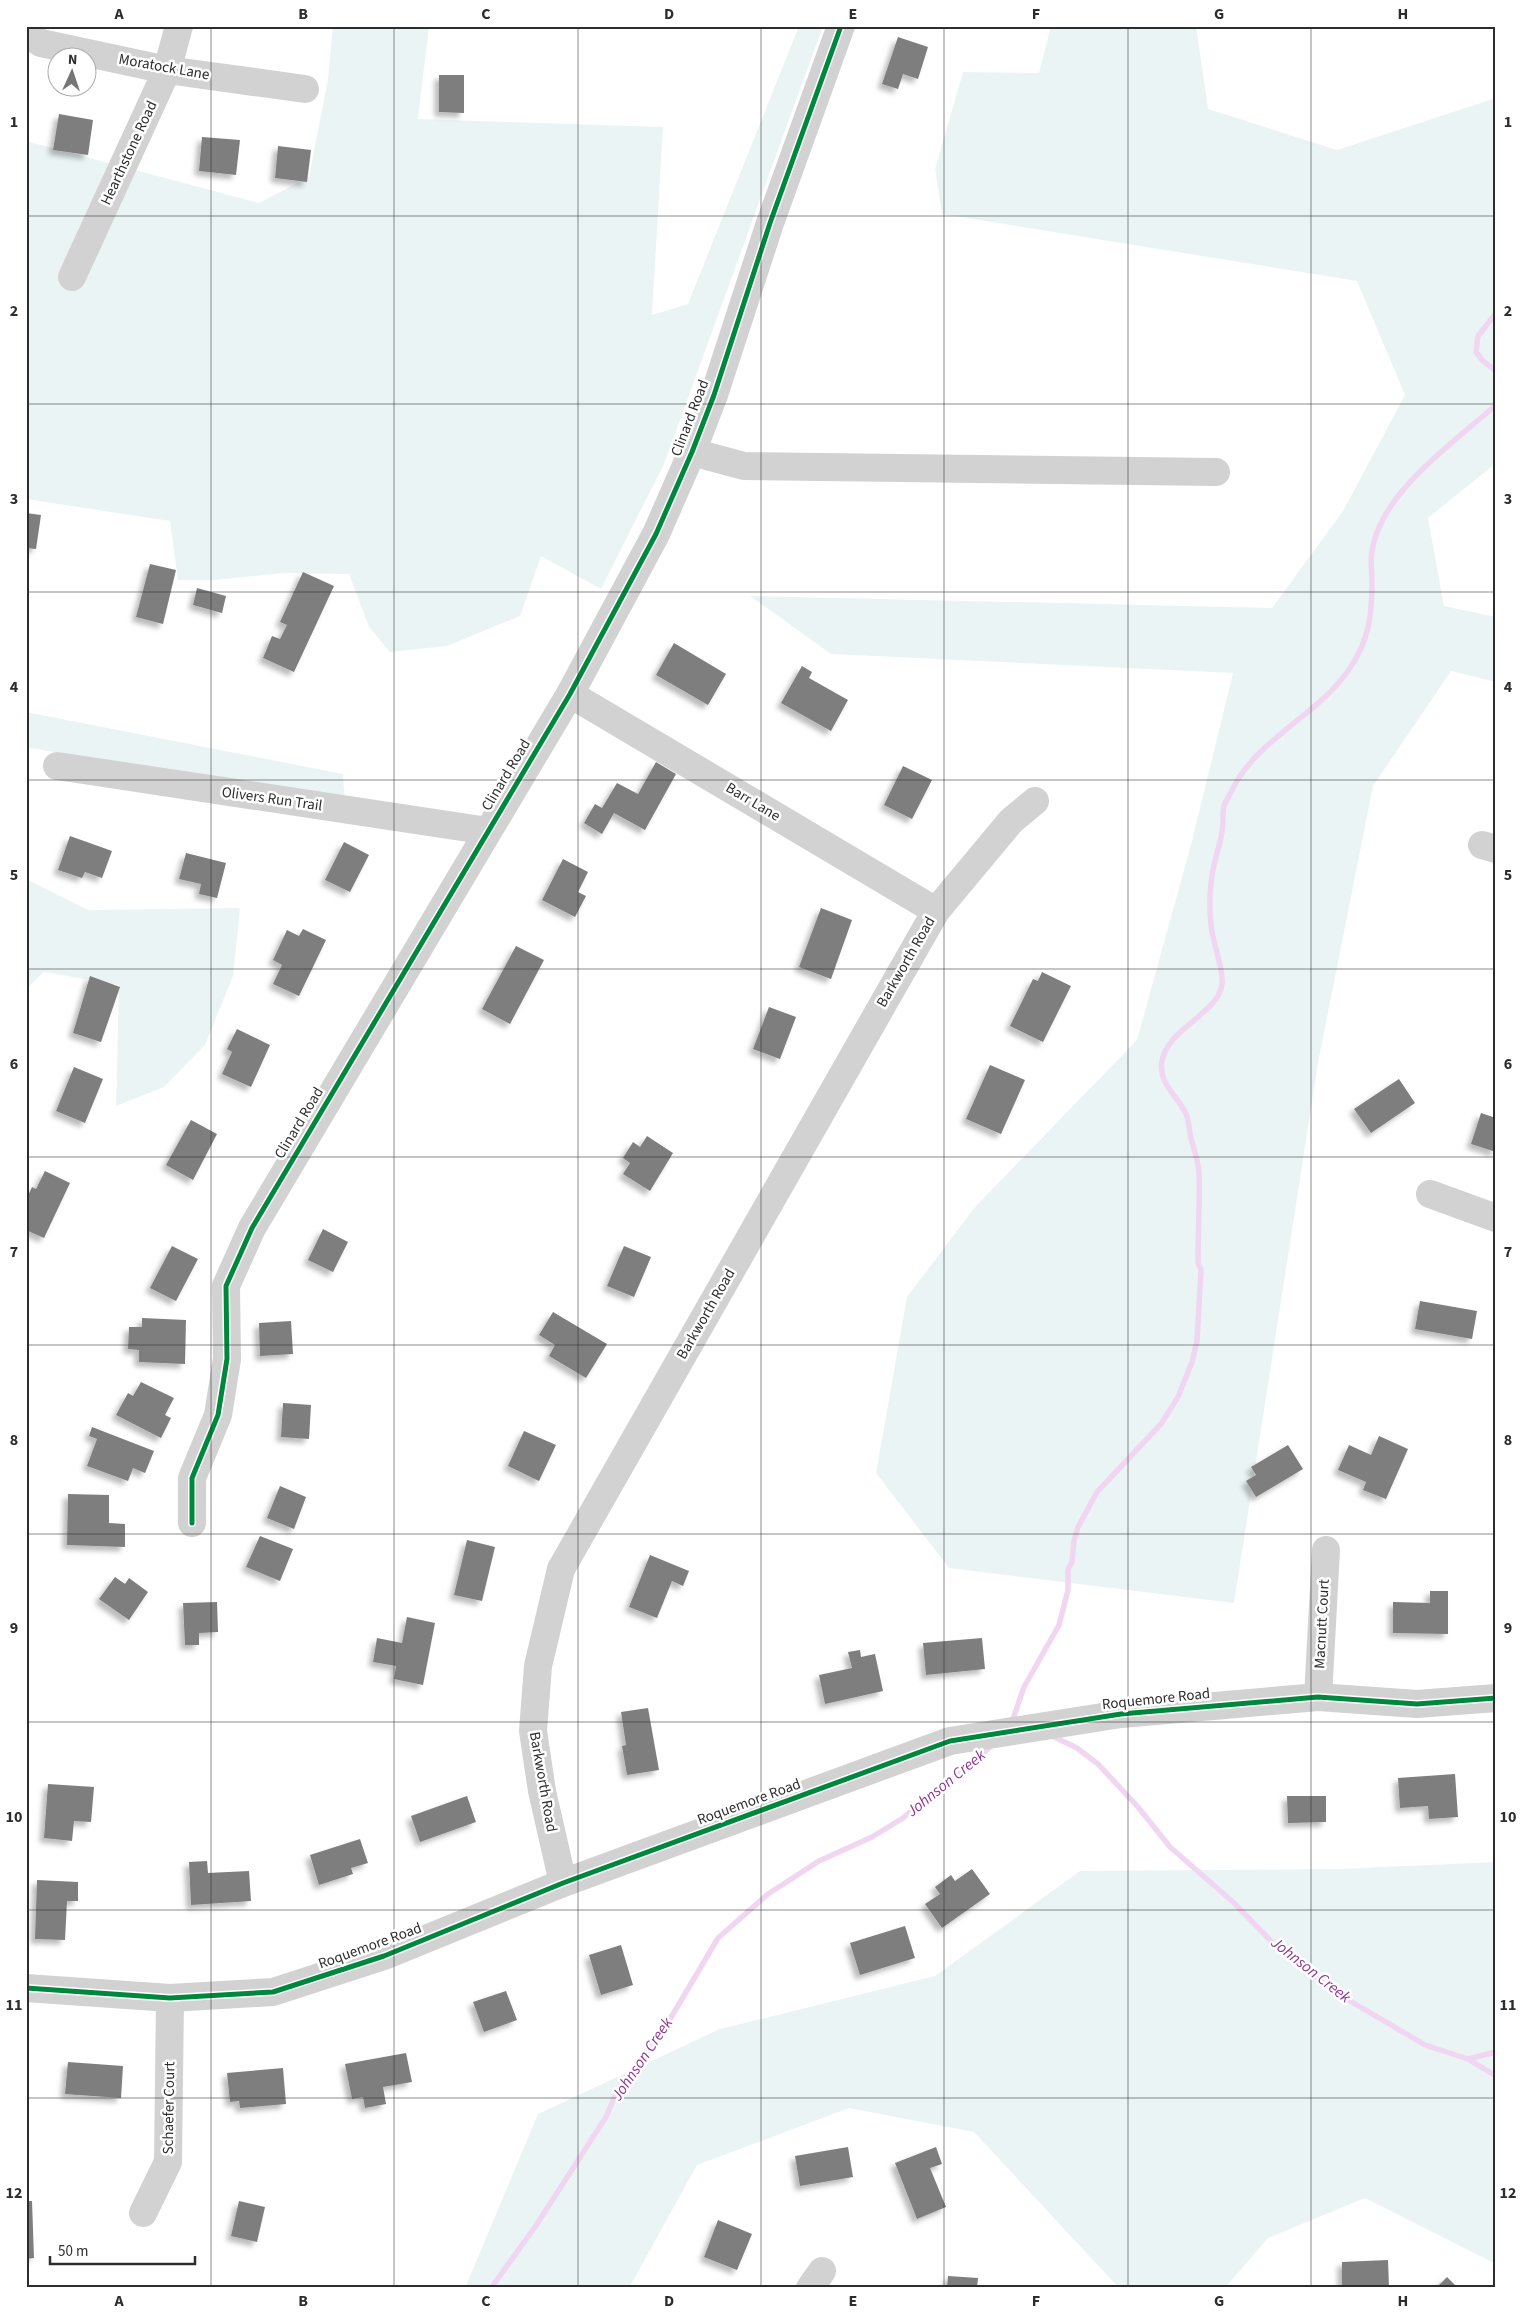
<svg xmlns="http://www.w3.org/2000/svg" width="1522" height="2314" viewBox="0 0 1522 2314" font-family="'Source Sans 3',sans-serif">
<defs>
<filter id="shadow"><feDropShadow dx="-4.5" dy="4.5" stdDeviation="2.5" flood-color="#0004"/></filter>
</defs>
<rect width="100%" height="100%" fill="#fff"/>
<path fill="#ebf4f4" d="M333 26H429L418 119 663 127 652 315 688 304 799 26H823L664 464 601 589 541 556 520 616 447 646 390 652 369 627 349 574 283 573 214 580H178L170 521 26 499V141L259 203 309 177 328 79Z
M1051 26H1196L1208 109 1337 150 1496 98V463L1428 518 1444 606 1496 617V682L1451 671 1373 786 1318 1063 1234 1603 949 1568 876 1473 907 1297 975 1207 1137 1040 1192 841 1233 673 831 654 750 596 1272 608 1343 511 1405 395 1357 281 942 214 935 169 963 72 1039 73Z
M26 712 343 774 345 805 26 747Z
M26 879 88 910 240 908 233 976 205 1045 164 1087 116 1106 119 985 44 972 26 989Z
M1496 1862V2264L1365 2198 1268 2238 1225 2288H1119L974 2132 849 2108 697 2165 629 2288H465L538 2114 720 2029 935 1976 1080 1871 1339 1869Z"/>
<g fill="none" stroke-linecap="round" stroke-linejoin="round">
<path stroke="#f1d6f2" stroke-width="5.5" d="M1496 313 1478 336 1476 352 1483 361 1496 371
M1012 1722 1024 1687 1059 1625 1068 1590V1569L1072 1562 1074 1541 1078 1527 1097 1492 1161 1424 1178 1397 1192 1362 1197 1341 1201 1270 1198 1263C1198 1233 1200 1202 1199 1172 1198 1161 1194 1149 1191 1138 1189 1130 1189 1121 1186 1114 1178 1095 1158 1085 1162 1061 1168 1028 1219 1013 1222 984 1224 969 1212 941 1211 925 1209 905 1210 883 1214 865 1216 854 1221 843 1222 831 1224 823 1222 814 1224 806 1226 800 1231 794 1233 788 1259 738 1315 717 1348 671 1369 641 1372 617 1372 581 1372 572 1370 561 1372 551 1381 492 1453 443 1496 405
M1052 1736 1077 1748 1098 1764 1138 1807 1170 1847 1233 1902 1273 1943 1335 1992 1425 2045 1468 2059 1496 2076
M1468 2059 1496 2052
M491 2288 535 2227 606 2117 618 2089 669 2021 718 1938 768 1894 819 1861 872 1837 903 1818 937 1789 968 1768 993 1744"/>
</g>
<path fill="#7e7e7e" filter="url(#shadow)" d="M898 37 928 47 918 79 903 74 898 89 882 84Z
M439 75H464V113L439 112Z
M59 114 93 120 88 155 53 150Z
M202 137 240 140 236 175 199 171Z
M278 146 311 150 307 182 275 178Z
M26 513 41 515 36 549 26 548Z
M150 564 176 570 163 624 136 617Z
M303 572 334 586 294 672 263 658 272 636 280 639 287 625 280 622Z
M197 588 226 596 222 613 193 605Z
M674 643 726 674 708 705 656 675Z
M802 666 812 672 809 678 848 700 831 731 781 703Z
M656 762 676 774 645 830 614 813 602 834 584 823 595 804 602 808 617 783 638 794Z
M903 766 932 780 912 819 884 805Z
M70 836 112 851 102 878 85 872 82 878 58 870Z
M344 842 369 855 350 892 325 880Z
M186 853 226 863 217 898 199 894 201 884 179 879Z
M563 859 588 872 578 892 586 896 575 917 542 900Z
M821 908 852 920 831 979 799 967Z
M303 929 326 940 299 996 273 984 282 965 273 960 287 930 299 936Z
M516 946 544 960 510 1024 482 1009Z
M1042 972 1071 986 1043 1042 1010 1026 1033 979 1038 981Z
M90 976 120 987 101 1042 73 1033Z
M769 1007 796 1017 780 1059 753 1049Z
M237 1029 270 1045 251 1087 222 1074 232 1052 227 1049Z
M990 1065 1025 1080 1001 1134 966 1119Z
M74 1067 103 1079 85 1123 56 1111Z
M1399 1079 1415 1103 1371 1133 1354 1109Z
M1481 1113 1496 1118V1152L1471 1144Z
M191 1120 217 1134 193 1180 166 1165Z
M647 1136 673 1153 650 1191 623 1174 630 1163 623 1158 633 1142 640 1147Z
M45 1171 70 1183 44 1238 26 1230V1200L32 1187 36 1189Z
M323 1229 348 1242 333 1272 308 1260Z
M172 1246 198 1259 176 1301 150 1288Z
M624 1246 651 1257 634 1297 607 1286Z
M1420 1301 1477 1311 1472 1339 1415 1329Z
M553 1312 607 1344 586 1378 549 1356 555 1345 539 1335Z
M142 1318 186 1320 185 1364 139 1362V1350L128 1349 129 1327H142Z
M291 1321 293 1354 260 1356 259 1323Z
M141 1382 174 1398 165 1415 171 1418 161 1438 116 1415 128 1393 133 1396Z
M283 1403 311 1405 309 1439 281 1437Z
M92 1427 154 1451 145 1473 133 1468 128 1481 87 1466 97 1439 89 1436Z
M524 1431 556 1445 539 1481 508 1466Z
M1379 1436 1408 1449 1386 1499 1363 1490 1366 1482 1338 1470 1349 1445 1371 1455Z
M1288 1445 1303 1469 1256 1497 1246 1481 1256 1475 1251 1467Z
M280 1486 306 1497 294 1529 267 1518Z
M68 1494 109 1495V1523L125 1524V1547L67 1545Z
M260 1536 293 1549 280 1581 246 1567Z
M467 1540 495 1547 482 1601 454 1595Z
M650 1555 689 1571 683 1586 672 1581 657 1618 629 1607Z
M115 1577 125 1584 129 1578 148 1592 129 1620 99 1599Z
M1430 1591H1448V1634L1393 1633V1602L1430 1603Z
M217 1602 218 1632 199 1633V1645H185L183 1603Z
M407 1617 435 1623 423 1685 394 1679 396 1666 373 1662 377 1638 402 1643Z
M982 1638 985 1669 926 1675 923 1643Z
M860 1650 861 1657 875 1654 883 1691 825 1704 819 1675 852 1668 848 1652Z
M648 1708 659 1770 627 1775 622 1746 626 1745 621 1712Z
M1455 1774 1458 1817 1429 1819 1428 1806 1400 1808 1398 1778Z
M48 1784 94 1787 91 1822 74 1821 72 1841 44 1838Z
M467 1796 476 1822 420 1842 411 1816Z
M1287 1796H1326V1822L1288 1823Z
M360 1839 368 1863 351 1868 353 1874 319 1885 310 1855Z
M207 1861 208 1873 249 1871 251 1901 191 1905 189 1862Z
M972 1869 990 1894 942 1928 925 1904 940 1894 935 1887 951 1875 955 1881Z
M37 1880 78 1882V1901H67L65 1940 35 1939Z
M905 1926 915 1958 860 1975 850 1943Z
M621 1945 633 1985 601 1995 589 1955Z
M506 1991 517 2020 484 2032 473 2002Z
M406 2053 412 2082 383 2087 386 2104 365 2108 363 2097 352 2099 345 2064Z
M68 2062 123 2066 121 2098 65 2094Z
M283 2068 286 2104 240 2108 239 2101 230 2102 227 2073Z
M848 2147 853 2177 800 2186 795 2156Z
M936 2147 942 2164 930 2168 946 2207 917 2219 895 2163Z
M26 2201H32L34 2258 26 2259Z
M239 2201 265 2207 257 2242 231 2236Z
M718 2220 752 2234 737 2270 704 2257Z
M1388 2260 1389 2288H1342V2262Z
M948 2276 978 2278 977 2288H947Z
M1447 2277 1458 2288H1436Z"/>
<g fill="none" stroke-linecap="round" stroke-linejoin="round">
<path stroke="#d2d2d2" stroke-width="28" d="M26 33 41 43 167 70 305 89
M72 277 167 70 179 26
M692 452 744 466 1216 472
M570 694 936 911
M57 766 488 831
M1482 845 1496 849
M1430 1194 1496 1218
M192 1523V1478L218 1415 227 1359 226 1286 252 1228 570 694 656 534 692 452 714 395 770 223 841 26
M1318 1697 1326 1550
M563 1883 542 1791 533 1731 538 1666 561 1569 936 911 1011 821 1035 801
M26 1988 170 1998 273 1992 384 1956 563 1883 950 1741 1121 1714 1318 1697 1417 1704 1496 1698
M143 2213 168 2162 170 1998
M810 2288 822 2271"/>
<g stroke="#fff" stroke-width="8">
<path id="cycleway" d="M192 1523V1478L218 1415 227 1359 226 1286 252 1228 570 694 656 534 692 452 714 395 770 223 841 26
M26 1988 170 1998 273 1992 384 1956 563 1883 950 1741 1121 1714 1318 1697 1417 1704 1496 1698"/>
</g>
<use href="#cycleway" stroke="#00873e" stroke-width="5"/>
</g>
<path fill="none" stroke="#2d2d2d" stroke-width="1" stroke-opacity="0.55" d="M211 26V2288M394 26V2288M578 26V2288M761 26V2288M944 26V2288M1128 26V2288M1311 26V2288M26 216H1496M26 404H1496M26 592H1496M26 780H1496M26 969H1496M26 1157H1496M26 1345H1496M26 1534H1496M26 1722H1496M26 1910H1496M26 2098H1496"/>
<g text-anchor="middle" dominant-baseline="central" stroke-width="5" stroke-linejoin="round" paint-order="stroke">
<g font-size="15" fill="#2d2d2d" stroke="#fff">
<text transform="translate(164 67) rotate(10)">Moratock Lane</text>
<text transform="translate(129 153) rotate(-65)">Hearthstone Road</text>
<text transform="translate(690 418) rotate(-69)">Clinard Road</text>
<text transform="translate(506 775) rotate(-59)">Clinard Road</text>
<text transform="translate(272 799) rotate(8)">Olivers Run Trail</text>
<text transform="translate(753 802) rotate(31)">Barr Lane</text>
<text transform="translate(906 962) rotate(-60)">Barkworth Road</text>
<text transform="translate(299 1123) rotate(-59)">Clinard Road</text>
<text transform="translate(706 1314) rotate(-60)">Barkworth Road</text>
<text transform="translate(1322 1624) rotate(-87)">Macnutt Court</text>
<text transform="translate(1156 1699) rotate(-6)">Roquemore Road</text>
<text transform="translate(543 1782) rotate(80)">Barkworth Road</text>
<text transform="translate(749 1802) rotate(-20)">Roquemore Road</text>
<text transform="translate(370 1946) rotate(-20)">Roquemore Road</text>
<text transform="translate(169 2108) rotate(-89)">Schaefer Court</text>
</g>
<g font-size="16" font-style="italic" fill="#8e3991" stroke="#fff">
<text transform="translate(946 1783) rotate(-39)">Johnson Creek</text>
<text transform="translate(1311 1970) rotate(38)">Johnson Creek</text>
<text transform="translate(642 2059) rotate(-56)">Johnson Creek</text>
</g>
</g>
<rect width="1522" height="2314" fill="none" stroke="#ffffff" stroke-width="55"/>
<g transform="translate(72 72) rotate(3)"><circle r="24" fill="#ffffff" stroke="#ababab"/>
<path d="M0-4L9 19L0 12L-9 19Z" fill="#767676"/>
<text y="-8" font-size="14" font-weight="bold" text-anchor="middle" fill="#2d2d2d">N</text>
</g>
<path d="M50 2256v8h145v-8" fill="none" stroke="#2d2d2d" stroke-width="2.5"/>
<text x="58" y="2256" font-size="15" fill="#2d2d2d" stroke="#ffffff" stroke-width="4" paint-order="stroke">50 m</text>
<rect x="28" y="28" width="1466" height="2258" fill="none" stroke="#2d2d2d" stroke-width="2"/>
<g font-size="16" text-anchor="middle" font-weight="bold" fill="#2d2d2d">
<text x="119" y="19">A</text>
<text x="303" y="19">B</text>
<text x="486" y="19">C</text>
<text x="669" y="19">D</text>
<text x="853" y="19">E</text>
<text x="1036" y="19">F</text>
<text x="1219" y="19">G</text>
<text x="1403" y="19">H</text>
<text x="14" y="127">1</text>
<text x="1508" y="127">1</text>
<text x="14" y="316">2</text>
<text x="1508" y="316">2</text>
<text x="14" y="504">3</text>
<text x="1508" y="504">3</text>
<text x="14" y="692">4</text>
<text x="1508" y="692">4</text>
<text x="14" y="880">5</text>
<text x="1508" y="880">5</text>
<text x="14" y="1069">6</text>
<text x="1508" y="1069">6</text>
<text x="14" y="1257">7</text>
<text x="1508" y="1257">7</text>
<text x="14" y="1445">8</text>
<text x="1508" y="1445">8</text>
<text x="14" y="1633">9</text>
<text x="1508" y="1633">9</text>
<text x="14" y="1822">10</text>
<text x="1508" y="1822">10</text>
<text x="14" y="2010">11</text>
<text x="1508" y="2010">11</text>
<text x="14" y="2198">12</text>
<text x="1508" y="2198">12</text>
<text x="119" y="2306">A</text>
<text x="303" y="2306">B</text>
<text x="486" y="2306">C</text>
<text x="669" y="2306">D</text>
<text x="853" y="2306">E</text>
<text x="1036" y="2306">F</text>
<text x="1219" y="2306">G</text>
<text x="1403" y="2306">H</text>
</g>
</svg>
